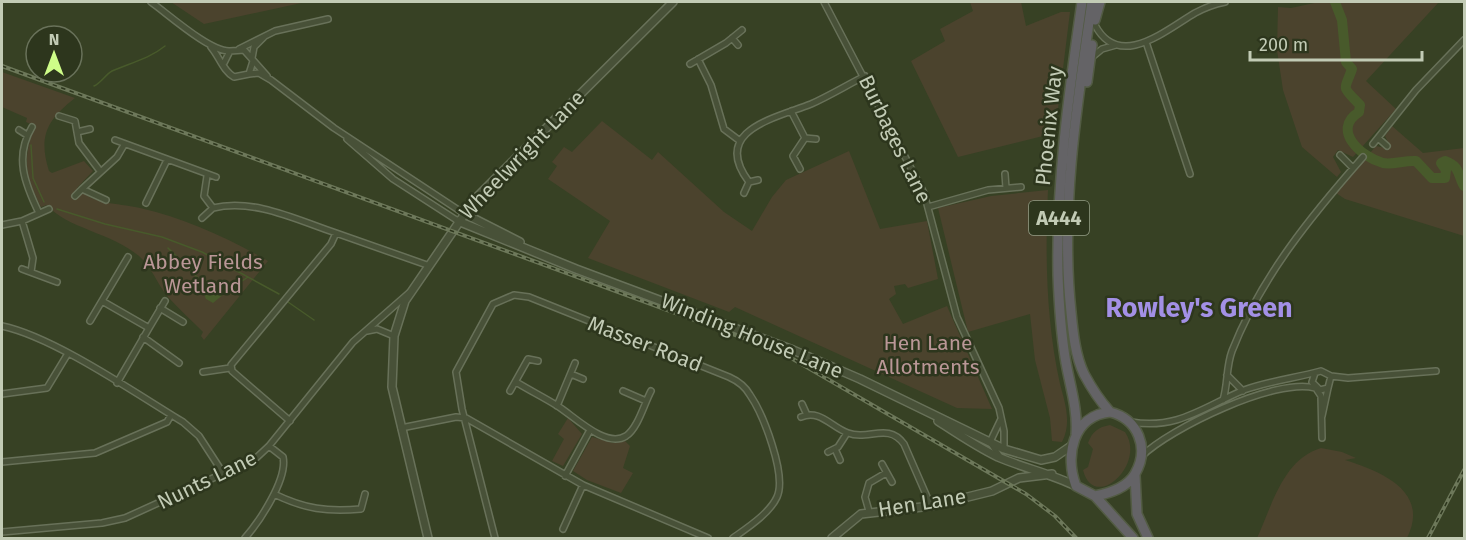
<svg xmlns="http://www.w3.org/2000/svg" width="1466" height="540" viewBox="0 0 1466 540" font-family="'Fira Sans',sans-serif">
<rect width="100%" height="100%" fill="#374124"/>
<path fill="#4b432d" d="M171 2H306L204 24Z
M970 2H1021L1026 26 1061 12H1070L1055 133 958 157 911 61 945 41 940 29 973 11Z
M1319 2H1439L1366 81 1396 109 1353 157 1338 150 1333 157 1341 172 1337 177 1302 147 1283 90 1277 50 1278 7 1291 8Z
M2 72 75 98C47 120 38 136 49 171L52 173 84 161 93 171 77 188C97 206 114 202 140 208 185 218 230 239 268 261L204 340 201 336 203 332C192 321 179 309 168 297 157 284 152 267 139 256 112 233 66 228 47 205L41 207C25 176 22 159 35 126L26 122 27 118 2 107Z
M602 121 652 160 658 152 724 212 752 231 772 197 786 180 849 151 880 229 927 221 938 279 908 288 905 284 894 286 896 294 889 299 903 324 947 306 992 409 957 408 735 307 729 312 588 258 610 221 548 179 557 166 552 162 564 147 572 152Z
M1392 126 1423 153 1464 148V236L1345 199 1336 193 1376 146 1385 148 1389 144 1385 136Z
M1048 190C1045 254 1046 321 1060 384 1065 403 1072 423 1062 442L1052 441 1050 418 1035 360 1030 314 968 332 938 208 991 196Z
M568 418 582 434 563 466 552 461 564 439 558 434Z
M1110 425 1125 432C1147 464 1094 513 1083 470L1088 467 1093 449 1088 443C1092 432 1098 427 1110 425Z
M592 437 613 443 625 441 630 446 623 468 633 473 621 493 587 480 573 471Z
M1321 448 1342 452 1356 458 1345 460C1383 472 1430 492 1407 538H1257C1272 506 1283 459 1321 448Z"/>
<path fill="#485a2b" d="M199 278 230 286V289L213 303 206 299 198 281Z"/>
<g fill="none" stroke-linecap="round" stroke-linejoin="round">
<path stroke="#485a2b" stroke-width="1.5" d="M94 86C102 82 105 75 112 71 130 63 149 59 165 46
M31 145 33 178 44 202
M57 209 105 224 162 237 202 252 279 294
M168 248 198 278
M230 289 248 277
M288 302 314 320"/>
<path stroke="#485a2b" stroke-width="10" d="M1335 2 1342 20 1346 62 1352 69C1344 92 1341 85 1360 105L1359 112C1331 130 1361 157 1383 163 1393 165 1405 160 1416 161L1432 178H1445L1446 170 1441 163 1445 161C1461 167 1457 174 1464 186"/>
<g stroke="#687159" stroke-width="8">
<path id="minor" d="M151 2C168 14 210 52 230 51
M824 2 924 193 957 317 999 408 1004 431V449
M1095 25C1119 71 1166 30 1195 13 1204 8 1215 4 1225 2
M732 38 738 45
M1146 42 1190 174
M211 47C219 56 223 71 234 77L249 74 253 61
M239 49 275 31 328 19
M252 58 254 47 264 37
M1091 58 1102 49 1116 45
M698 59 711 85 724 129 740 141
M224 63 230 51 244 50 267 76
M690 64 726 43 742 30
M249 74 259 73 271 80 334 128 463 213
M791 111 805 138
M59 116 75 121 79 143 100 171
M32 127C14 157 25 184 39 213
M19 130 27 135
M77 132 90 129
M1378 138 1387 146
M347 139 393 179 458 221
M115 140 216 177
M1373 144 1416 90 1464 40
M1340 155 1353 168
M800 169 793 156 805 138 816 139
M1005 174 1006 188
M207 176 204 196 213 208C254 198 297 220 336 233
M749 182C710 130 776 118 811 104 829 96 847 85 865 76
M744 193 749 182 758 180
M75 196 82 189
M106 200 82 189 117 157 124 145
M146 203 167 160
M928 207 988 190 1021 187
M202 218 213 208
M22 221 33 258 31 272
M2 225 22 221 49 209
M22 269 57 282
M102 301 149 328 117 383
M160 308 183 322
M90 321 128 257
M2 326C54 337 135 393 183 422L199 436 223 473
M149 328 165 301
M367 331 377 329 394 336
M143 337 179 363
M203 372 230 368
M571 374 583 379
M1227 375 1243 391
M1331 376 1348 378 1436 371
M516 382C529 390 543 397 556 405 573 415 605 449 626 436 638 428 644 404 651 391
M1317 390 1321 396 1322 438
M510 391 528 359 538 361
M623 391 646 401
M2 394 47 388 67 355
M1223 400C1228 384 1226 367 1232 351 1261 277 1311 216 1363 157
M802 404 807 415
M557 406 575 363
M1322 416 1328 388
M801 417C820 409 831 427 848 433 868 441 888 422 904 444L931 506
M290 421 232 371 231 365 331 244 336 233 427 265
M1131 422C1178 430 1203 407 1244 390 1269 381 1296 378 1321 371L1331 376 1328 388 1320 390 1312 382 1315 373
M401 428 456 417 466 418 583 485 708 538
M835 449 840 460
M828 452 838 447 847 433
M1142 456C1169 429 1276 377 1315 388
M1000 457 990 442 1001 419
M2 462 95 453 167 422 171 415
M882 464 892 482
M565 476 590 430
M274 494C305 509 327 512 361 509L365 494
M869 511 865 497 869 483 886 473
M563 529 583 485
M2 532 102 523 125 518 255 459 269 446 353 342 409 293
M245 538C259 522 288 479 283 457L269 446
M495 538 462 409 456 372 493 304 514 295 529 297 729 377C738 381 745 386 750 395 763 414 787 475 777 497 770 513 747 528 733 538"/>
</g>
<g stroke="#687159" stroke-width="10">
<path id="tertiary" d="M463 213 520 242
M458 221 576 269 793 350 860 379 1004 449 1041 460 1055 457 1071 446
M938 421C958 434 977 447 998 457 1024 468 1051 474 1076 486
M428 538 392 387 394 336 405 301 475 199 673 2
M832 538 861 514 931 506 992 491 1019 478 1052 474"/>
</g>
<g stroke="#525b43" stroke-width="12">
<path id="trunk" d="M1092 2C1077 103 1060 209 1071 312 1073 332 1075 355 1084 374 1091 387 1100 401 1110 412
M1095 20 1100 2
M1087 82 1092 45
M1110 412C1138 419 1150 448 1135 474 1127 488 1110 493 1095 496L1076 486C1065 456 1072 416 1110 412Z
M1076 434C1078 408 1069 383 1065 357 1061 331 1059 302 1058 275 1056 184 1069 92 1082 2
M1135 475 1137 514 1148 538
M1095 496 1133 538"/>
</g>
<use href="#minor" stroke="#485138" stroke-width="5"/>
<use href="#tertiary" stroke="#485138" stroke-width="7"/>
<use href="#trunk" stroke="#646366" stroke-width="9"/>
<g stroke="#6d785a" stroke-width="4">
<path id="rail" d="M2 66 779 351 1026 494 1055 516 1076 538
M1428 538 1464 470"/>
</g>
<use href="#rail" stroke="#2d361d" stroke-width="1.5" stroke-dasharray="4.5" stroke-linecap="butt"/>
</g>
<g text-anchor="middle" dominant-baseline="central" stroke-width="5" stroke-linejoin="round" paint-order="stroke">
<rect fill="#2d361d" stroke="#959e87" stroke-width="1.5" x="1029" y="201" width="60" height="34" rx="4.5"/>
<g font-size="20" font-weight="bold" fill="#c2cbb5">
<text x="1059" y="218">A444</text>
</g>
<g font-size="21" fill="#c2cbb5" stroke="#2d361d">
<text transform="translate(1049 126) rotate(-84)">Phoenix Way</text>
<text transform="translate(895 139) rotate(64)">Burbages Lane</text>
<text transform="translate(522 155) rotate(-46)">Wheelwright Lane</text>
<text transform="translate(752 336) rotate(22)">Winding House Lane</text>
<text transform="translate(645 344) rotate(21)">Masser Road</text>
<text transform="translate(207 480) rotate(-26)">Nunts Lane</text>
<text transform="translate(922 503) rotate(-9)">Hen Lane</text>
</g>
<g font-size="21" fill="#ba9797" stroke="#2d361d">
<text x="203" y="262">Abbey Fields<tspan x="203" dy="24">Wetland</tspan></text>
<text x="928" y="343">Hen Lane<tspan x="928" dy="24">Allotments</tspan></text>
</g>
<g font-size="27" font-weight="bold" fill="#a390e6" stroke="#2d361d">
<text x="1199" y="308">Rowley's Green</text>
</g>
</g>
<rect width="1466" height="540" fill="none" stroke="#c2cbb5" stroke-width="6"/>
<g transform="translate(54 54)"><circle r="28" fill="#2d361d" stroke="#69725a" stroke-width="1.5"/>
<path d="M0-4.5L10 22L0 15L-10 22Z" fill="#cefd88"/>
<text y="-9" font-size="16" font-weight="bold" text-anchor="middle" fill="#c2cbb5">N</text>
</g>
<path d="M1250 51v9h172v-9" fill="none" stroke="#c2cbb5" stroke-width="3"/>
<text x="1259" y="51" font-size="18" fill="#c2cbb5" stroke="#2d361d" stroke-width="4.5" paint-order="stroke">200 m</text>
</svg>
